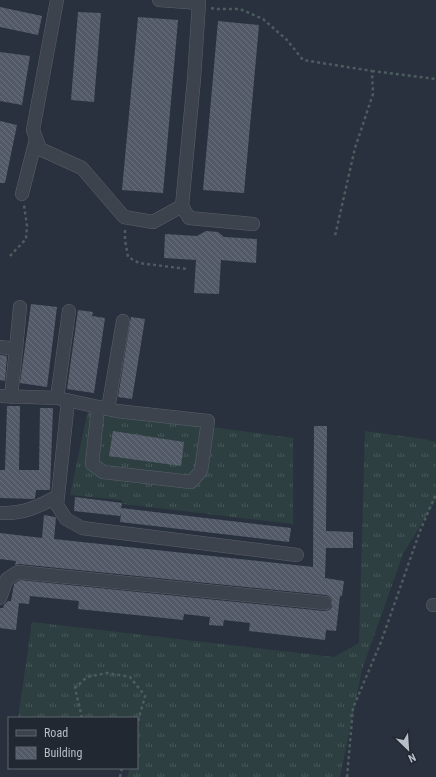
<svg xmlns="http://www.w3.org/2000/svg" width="436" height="777" viewBox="0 0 436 777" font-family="'Roboto Condensed',sans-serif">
<defs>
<pattern id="grass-tufts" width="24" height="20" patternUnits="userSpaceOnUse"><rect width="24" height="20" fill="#2d3f40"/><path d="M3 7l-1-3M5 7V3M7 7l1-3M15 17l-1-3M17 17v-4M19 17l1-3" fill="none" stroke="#49595a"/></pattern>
<pattern id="building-back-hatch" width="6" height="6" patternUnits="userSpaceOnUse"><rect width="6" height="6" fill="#525a67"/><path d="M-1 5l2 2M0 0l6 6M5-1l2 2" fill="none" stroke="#69707b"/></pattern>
</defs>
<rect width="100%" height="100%" fill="#28313d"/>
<path fill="url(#grass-tufts)" d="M88 410 293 438V524L123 504 122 500 70 495Z
M365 431 424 439 436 442V500L403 554 362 670 340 777H127L130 768H137V718H18L32 622 334 657 359 643Z"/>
<path fill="url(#building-back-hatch)" d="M0 7 42 16 38 35 0 27Z
M78 12 101 13 94 102 71 100Z
M138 17 178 20 163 193 122 190Z
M218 21 259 25 244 193 203 190Z
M0 52 30 56 22 105 0 101Z
M0 121 17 125 5 183H0Z
M206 231 218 232 224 237 257 239 256 263 221 260 219 294 194 293 196 260 164 258 165 234 197 236Z
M31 304 57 307 47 387 20 383Z
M78 310 93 312 92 316 105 318 94 393 67 389Z
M131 317 145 319 132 399 118 397Z
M0 355 7 356 5 381 0 380Z
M7 406H20L19 470H39L40 408H53L50 490H36L35 498 34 499 0 498V470H5Z
M314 426H327L326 531 353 532V548H326L325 578 344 581 342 596H340L336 631 326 630 325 640 249 631 250 623 224 620 223 626 209 625 210 617 184 614 183 620 78 609 79 601 30 596 29 604 19 603 16 630 0 628V608H3L4 605 8 601H11L14 584 20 580 324 611 329 610 332 607V600L330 597 326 595 19 564 15 565 16 561 0 559V533L42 538 44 515 55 517 56 518 54 539 313 567Z
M113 431 184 442 181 466 109 456Z
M75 497 122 503 121 508 291 528 289 542 120 522 121 513 120 516 74 511Z"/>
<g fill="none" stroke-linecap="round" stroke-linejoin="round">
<g stroke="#5a616b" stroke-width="14">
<path id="minor" d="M57 0 33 130 40 149 82 168 124 217 153 222 182 206
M159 0 199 3 194 79 182 206 189 218 253 224
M22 194 36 139
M0 347 16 349 11 397
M16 349 20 307
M0 396 57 398 117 411 208 421 201 471 191 482 103 472 92 464 98 407
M57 398 69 311
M68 401 57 505 66 519 82 528 297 555
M108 409 123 321
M0 513C23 514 38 507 58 496
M0 598 7 579 18 572 325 603
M433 605H436"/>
</g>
<path stroke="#4c5c5f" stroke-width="2.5" stroke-dasharray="3 3" stroke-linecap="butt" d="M211 8 215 9H240L263 19 287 40 303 60 372 71 373 94 355 148 335 236
M372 71 436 79
M125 230V240L128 257 139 263 187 269
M10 256 26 239 27 226 24 205
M82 718 75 688 87 677 107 673 130 677 145 696 137 725
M120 777 122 768
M347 777 353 708 381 642 420 531 436 494"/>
<use href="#minor" stroke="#3c434d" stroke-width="13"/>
</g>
<rect x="8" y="717" width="130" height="52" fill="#212832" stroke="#5d646e"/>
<rect x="16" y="730" width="20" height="6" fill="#3c434d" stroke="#5d646e"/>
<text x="44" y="737" font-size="12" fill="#b8bec8">Road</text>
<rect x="16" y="747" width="20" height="12" fill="url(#building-back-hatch)" stroke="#5d646e"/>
<text x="44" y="757" font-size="12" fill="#b8bec8">Building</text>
<g transform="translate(408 749) rotate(155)" stroke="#212832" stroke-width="3" paint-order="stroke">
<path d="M0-3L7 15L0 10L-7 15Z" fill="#b8bec8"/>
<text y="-6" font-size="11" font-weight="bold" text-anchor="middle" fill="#b8bec8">N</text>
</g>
</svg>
